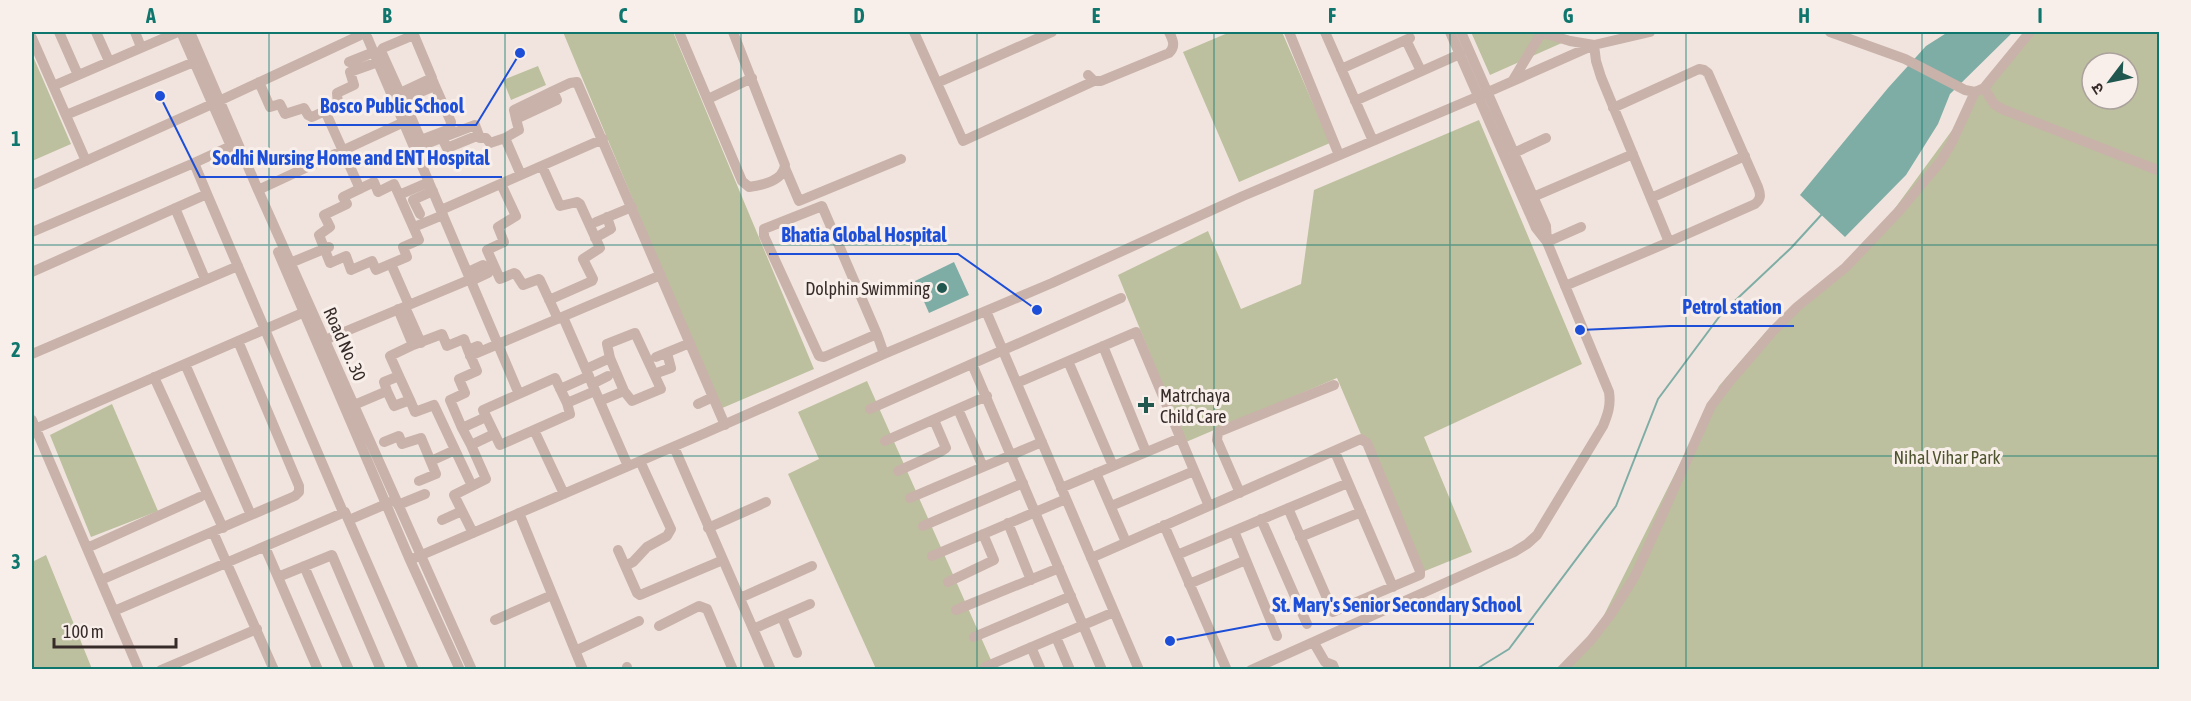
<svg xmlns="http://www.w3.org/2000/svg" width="2191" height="701" viewBox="0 0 2191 701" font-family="'Asap Condensed','Noto Sans Devanagari',sans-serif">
<rect width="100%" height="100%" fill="#f1e4de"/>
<path fill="#bcc09e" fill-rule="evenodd" d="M563 32H673L814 369 720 409Z
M1230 32H1282L1330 143 1239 182 1183 52Z
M1471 32H1553L1573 38 1490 75Z
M2034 32H2159V669L1558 670 1598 627 1719 386 1770 327 1868 245 1986 84ZM2092 63H2128V99H2092Z
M32 54 71 144 32 161Z
M538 66 546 85 511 100 503 80Z
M1479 120 1582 364 1424 437 1472 552 1420 573 1337 378 1186 442 1118 275 1208 231 1241 309 1301 284 1314 190Z
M867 381 995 669H876L788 474 819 459 798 412Z
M112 404 158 511 91 537 50 435Z
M46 555 92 669H32V562Z"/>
<path fill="#7eada5" d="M1948 32H2013L1950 94 1938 124 1906 175 1845 237 1800 195 1888 88 1926 46Z
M954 262 969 295 929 313 915 281Z"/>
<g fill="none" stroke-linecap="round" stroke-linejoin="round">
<path stroke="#7eada5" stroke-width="2" d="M1475 670 1509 649 1616 506 1658 399 1722 313 1791 248 1823 213"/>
<path stroke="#c9b2aa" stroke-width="10" d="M59 32 78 75
M96 32 109 61
M135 32 141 47
M181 32 234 153
M190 32 258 190 472 670
M365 32 519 394
M679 32 742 181 749 187C763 185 783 181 785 165L733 32
M914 32 963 141 1094 81
M1289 32 1339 155
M1325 32 1373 141
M1461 32 1546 226 1547 242
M1540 32 1570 41 1594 45 1596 61 1601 77 1669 242 1565 286
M1830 32 1905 59 1965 90 1975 92 1984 88 2030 32
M32 38 86 161
M1406 40 1421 71
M349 62 374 52
M1341 69 1410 38
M1088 75 1094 81H1101L1169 53C1176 46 1173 40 1169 32
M1513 80 1542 32
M259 82 270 107 280 104 285 114 304 108 308 115 312 117 338 105 337 93 354 85 350 72 378 62
M937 83 1052 32
M53 86 178 32
M1984 88 1994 104 2002 109 2160 171
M398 93H400L432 78 414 35 383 48 381 51 400 93
M403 99 421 140 450 129 451 122 435 86
M404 99 435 86 433 81
M708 99 752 78
M1355 101 1460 54
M1613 108 1699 69 1704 70 1708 73 1758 187C1761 195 1761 199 1755 204L1669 242
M325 111 360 189
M66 115 194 62
M516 119 514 110 553 91
M442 138 447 148 479 135
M505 138 521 175
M415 148 475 125 480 138H486L490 143 505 138 519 130 516 119 557 100 553 91 570 83 577 82 725 425
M1514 153 1546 138
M542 166 560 206 577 202 580 204 600 248 583 259 593 279 592 281 549 300
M785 168 799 201 901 159
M501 184 516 216 498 227 504 242 487 250 500 279 514 273 516 274 523 285 539 279 540 280 558 319
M32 185 219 101 367 32
M258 190 404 122
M207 194 194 163 231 146
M399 195 394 184 378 192 374 182 343 197 347 204 324 215 330 227 319 235 330 263 346 256 351 270 372 261 376 270 407 257 403 247 419 240 399 195 429 182
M1533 197 1633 154
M1651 198 1745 156
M175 208 205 279
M441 210 603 139
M420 214 413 200 433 191
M596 222 632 207
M414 227 443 215
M32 232 194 163
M595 238 611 229 607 217
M1547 242 1581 227
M278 252 410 560 460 670
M290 263 329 247
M391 264 409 305
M32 272 207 194 343 512
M468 272 483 265 488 268V273L471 281
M405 307 421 343
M398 309 413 345 442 334 447 346 464 339 468 350 478 346
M986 311 1139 670
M563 317 628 466
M877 334 824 357 819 356 764 236V229L822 206 877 334 884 354
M325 340 471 279
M1103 346 1146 452
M32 354 238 266
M470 356 661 275
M656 357 690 343
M610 358 624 391
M1068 361 1113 466
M185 364 251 515
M972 364 1102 670
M586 369 610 358 607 344 635 333 661 389 632 401 624 391 600 401
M654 374 671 368 667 353
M399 376 390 356 413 345
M154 377 223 528
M1017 383 1136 332 1209 506
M592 384 608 376
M560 389 589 376
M387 391 384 382 399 376 410 400
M567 403 570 414 500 445 483 410 555 378 567 403 595 391
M698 404 713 397
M354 405 387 391 394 406 410 400 415 412 434 405 472 486 454 495 473 533
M870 409 1121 298
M958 409 983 467
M486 417 462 428 471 445 494 434
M32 420 139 670
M462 428 450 400 465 393 459 379 477 371 468 350
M35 429 307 311
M534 430 564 494
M885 441 987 396
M384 442 399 436 402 444 421 438 436 474 419 481
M471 445 486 479 472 486
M674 447 771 670
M1335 452 1393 587
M431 461 455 450
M898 471 940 452 946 448 934 420
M1096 473 1126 542
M1061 488 1180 438
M1240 493 1217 440 1218 432 1334 385
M910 498 1042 442
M398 505 425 494
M1111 506 1194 471
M519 513 583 670
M1261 519 1307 624
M349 520 393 501
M442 520 462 511
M1008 523 1031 580
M1164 525 1226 668
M923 526 1023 483
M708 528 766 502
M1234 531 1277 636
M213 532 274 670
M1300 537 1361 512
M265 547 318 670
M87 548 200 497
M618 550 637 593 640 595 723 560
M1177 555 1348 483
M932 556 1066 499
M1091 558 1361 439 1367 443 1420 571V575L1333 612 1288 508
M410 560 703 434 884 354 1052 283 1243 196 1479 96 1594 45 1650 32
M304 566 349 670
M625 566 633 562 647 547 667 536 671 529 640 461
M278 577 332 555 381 670
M101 580 295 496 299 492V486L238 341
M948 582 994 560 983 534
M1189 584 1246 560
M740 598 812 566
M956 610 1059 568
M114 611 345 512 414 670
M782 617 797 653
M495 620 552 595
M659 626 699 606 707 609 733 670
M753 629 810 604
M974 637 1071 596
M1056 637 1070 670
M1314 643 1325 662 1333 665 1335 670
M1031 647 1041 670
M575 651 639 621
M627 667V670
M985 667 1114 612
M161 670 257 629
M1251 670 1514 552 1527 544 1537 535 1603 426C1608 414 1611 405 1609 392L1547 242 1536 228 1450 32
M1562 670 1591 640 1611 614 1635 576 1711 406 1730 381 1774 330 1797 307 1846 267 1900 210 1941 161 1952 142 1975 92"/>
</g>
<path fill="none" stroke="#0f766e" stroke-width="1.5" stroke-opacity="0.55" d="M269 32V670M505 32V670M741 32V670M977 32V670M1214 32V670M1450 32V670M1686 32V670M1922 32V670M32 245H2160M32 456H2160"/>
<g fill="#20574f" stroke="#f9efea" stroke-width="2">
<circle cx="942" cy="288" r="6"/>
<path d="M1143 396h6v6h6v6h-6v6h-6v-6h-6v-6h6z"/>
</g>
<g text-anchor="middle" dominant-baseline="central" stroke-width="6" stroke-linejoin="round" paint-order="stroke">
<g font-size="18" fill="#372b29" stroke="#f9efea" text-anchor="end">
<text x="930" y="288">Dolphin Swimming</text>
<text x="1160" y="395" text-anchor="start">Matrchaya<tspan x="1160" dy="21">Child Care</tspan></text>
</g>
<g font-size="18" fill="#372b29" stroke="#f9efea">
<text transform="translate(345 344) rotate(66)">Road No. 30</text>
</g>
<g font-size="18" fill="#4e542e" stroke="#f9efea">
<text x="1947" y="457">Nihal Vihar Park</text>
</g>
</g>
<path fill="none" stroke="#1d4ed8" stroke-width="2" d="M520 53L476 125H308M160 96L200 177H502M1037 310L958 254H769M1580 330L1670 326H1794M1170 641L1261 624H1534"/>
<g fill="#1d4ed8" stroke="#f9efea" stroke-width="2">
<circle cx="520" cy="53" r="6"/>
<circle cx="160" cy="96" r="6"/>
<circle cx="1037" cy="310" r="6"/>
<circle cx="1580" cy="330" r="6"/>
<circle cx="1170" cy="641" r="6"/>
</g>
<g font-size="20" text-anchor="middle" font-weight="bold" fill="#1d4ed8" stroke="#f9efea" stroke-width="6" stroke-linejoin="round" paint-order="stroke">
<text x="392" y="113">Bosco Public School</text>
<text x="351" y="165">Sodhi Nursing Home and ENT Hospital</text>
<text x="864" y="242">Bhatia Global Hospital</text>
<text x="1732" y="314">Petrol station</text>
<text x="1397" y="612">St. Mary's Senior Secondary School</text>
</g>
<rect width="2191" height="701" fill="none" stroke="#f9efea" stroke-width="66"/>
<g transform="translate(2110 81) rotate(238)"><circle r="28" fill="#f9efea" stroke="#aba19d" stroke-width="1.5"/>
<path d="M0-4.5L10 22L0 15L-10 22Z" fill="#20574f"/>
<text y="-9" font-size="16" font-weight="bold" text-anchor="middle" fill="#372b29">उ</text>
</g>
<path d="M54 638v9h122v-9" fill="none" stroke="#372b29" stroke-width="3"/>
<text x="63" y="638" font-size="18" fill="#372b29" stroke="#f9efea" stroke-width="4.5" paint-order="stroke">100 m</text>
<rect x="33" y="33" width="2125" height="635" fill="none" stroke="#0f766e" stroke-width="2"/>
<g font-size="20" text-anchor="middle" font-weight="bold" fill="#0f766e">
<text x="151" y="23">A</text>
<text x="387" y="23">B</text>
<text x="623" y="23">C</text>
<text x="859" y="23">D</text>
<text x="1096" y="23">E</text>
<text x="1332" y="23">F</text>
<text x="1568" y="23">G</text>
<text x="1804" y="23">H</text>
<text x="2040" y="23">I</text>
<text x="16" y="146">1</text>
<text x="16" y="357">2</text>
<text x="16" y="569">3</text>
</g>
</svg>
